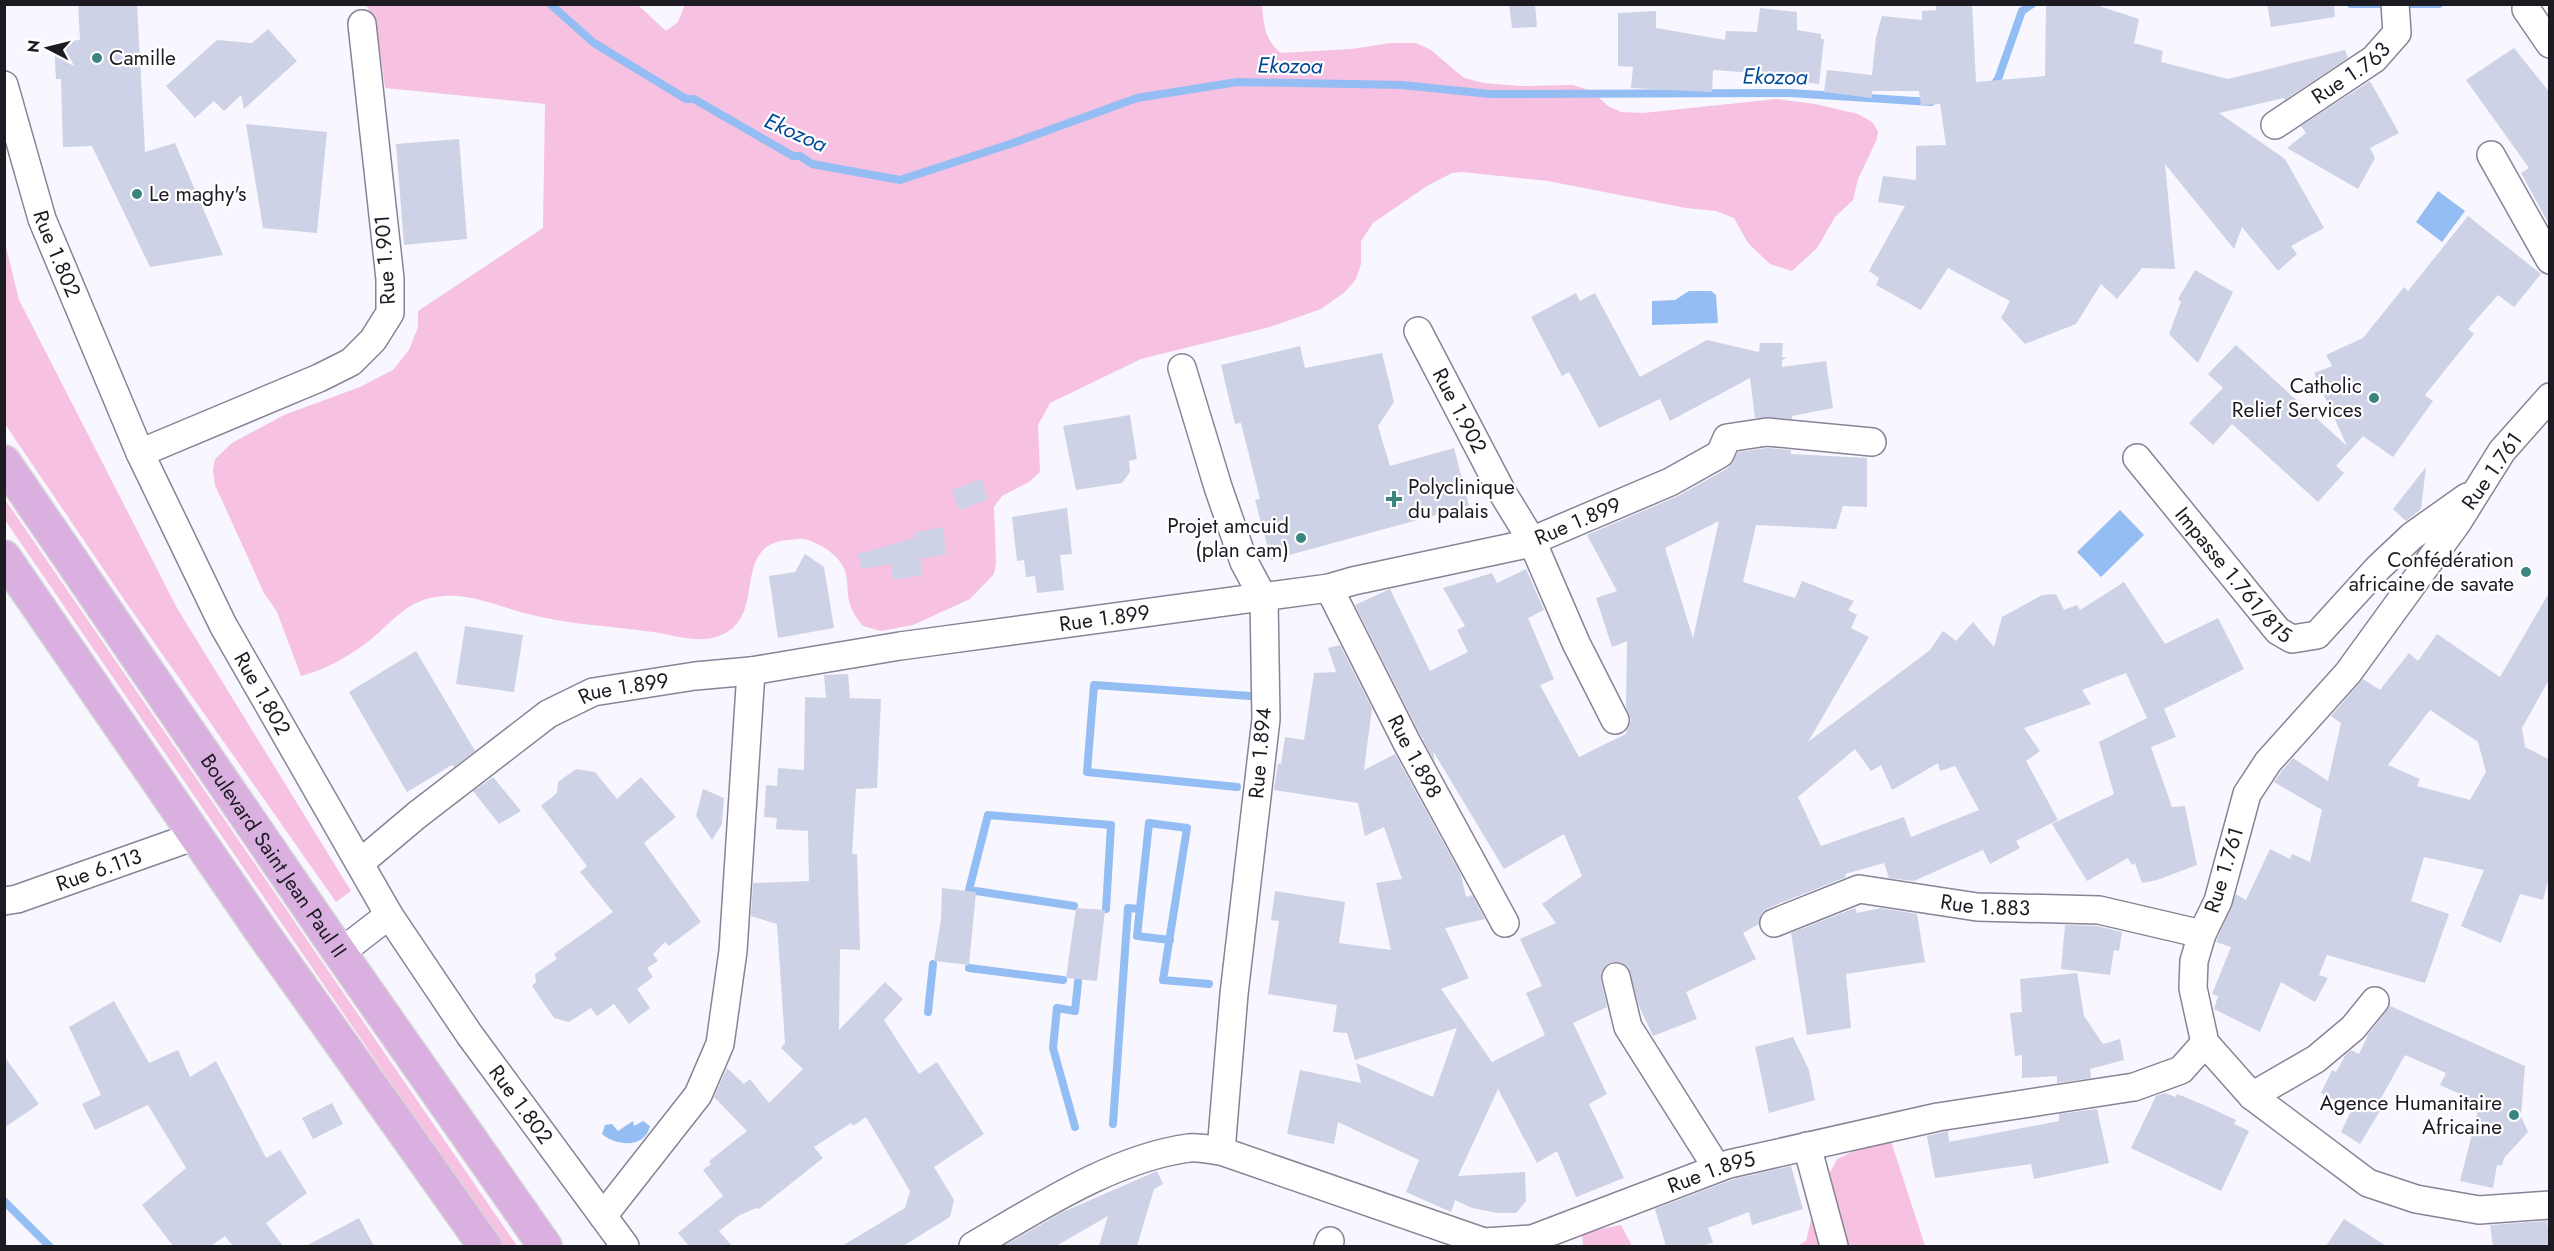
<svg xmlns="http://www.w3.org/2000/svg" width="2554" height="1251" viewBox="0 0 2554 1251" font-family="Jost,sans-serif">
<rect width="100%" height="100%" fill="#f8f6fe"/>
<path fill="#f7c1e1" d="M685 4 1262 5C1264 25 1264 40 1281 53L1352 49 1390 43H1416L1431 50 1464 78 1484 83 1520 86 1573 85 1592 91 1608 106 1621 112 1643 113 1776 99 1815 104 1858 114 1872 122 1878 131 1877 139 1858 179 1853 200 1835 217 1817 248 1792 271 1770 264 1748 243 1734 218 1716 211 1686 208 1548 181 1462 172 1452 173 1427 186 1373 223 1361 241V264L1356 279 1345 292 1321 309 1270 327 1141 359 1050 403 1038 425 1040 472 1029 482 1002 496 994 507 996 564 994 574 970 599 913 625 881 631 863 626C859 621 853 614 851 607 846 596 849 583 845 571 840 555 820 543 804 539 799 538 792 540 786 540 728 548 771 620 716 637 696 643 673 635 653 632 613 626 572 625 532 615 502 608 475 594 444 596 406 598 393 623 365 644 344 659 326 669 301 676L277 612 264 593 215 485 213 470 215 459 232 443 284 415 360 387 393 370 409 350 418 327V311L543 228 545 104 385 88 376 22 366 5H638L666 31 678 22Z
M5 243 19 300 177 608 351 891 336 902 123 598 5 424Z
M4 498 517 1246H503L5 520Z
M1889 1135 1925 1246H1797L1806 1241 1815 1203 1837 1159Z
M1621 1225 1632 1246H1583L1582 1233Z"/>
<path fill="#94bdf3" d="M2438 191 2465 211 2442 242 2416 222Z
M1689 291H1711L1716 295 1718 323 1652 325V301L1675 300Z
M2120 510 2144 535 2101 577 2077 552Z
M633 1121 634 1126 643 1121 650 1126C645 1149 616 1146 602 1134L605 1125 612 1124 618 1131Z"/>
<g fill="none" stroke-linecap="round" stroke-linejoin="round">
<path stroke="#94bdf3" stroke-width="8" d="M550 4 594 43 686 99H694L793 156H800L812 164 900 180 1013 143 1137 98 1237 82 1402 85 1490 94 1790 93 1931 102
M2351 4H2439
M1992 87 1998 79 2022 11 2032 4
M1237 787 1087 772 1094 685 1250 696
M969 890 988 815 1111 825 1106 909
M976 891 1074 906
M1170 940 1137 936 1149 823 1187 828 1163 980 1209 984
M969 968 1063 980
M928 1012 933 964
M1113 1124 1128 908 1140 909
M1075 1127 1053 1048 1057 1008 1075 1011 1078 982
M4 1201 49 1246"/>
</g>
<path fill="#ced2e6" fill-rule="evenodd" d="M78 4H137L145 152 175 143 223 255 150 267 92 146 63 147 61 79H56L54 42 80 40Z
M1509 4H1535L1537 27 1512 28Z
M1936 4H1972L1976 82 2045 76 2046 4 2096 5 2139 19 2134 43 2163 51 2161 62 2228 79 2345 50 2348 58 2285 100 2284 98 2219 113 2285 159 2324 228 2291 246 2297 254 2278 271 2242 227 2234 249 2165 164 2175 269 2142 268 2117 299 2101 284 2076 324 2025 344 2001 318 2010 301 1948 268 1921 310 1876 285 1879 278 1869 271 1905 206 1878 202 1883 176 1916 180V146L1946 145 1940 104 1921 105 1919 91H1872V98L1824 92 1827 70 1872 75 1876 37 1882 16 1922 20V11L1936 10Z
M2267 4H2334L2335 17 2271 27Z
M1760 8 1797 12V30L1821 34V39H1824L1819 84 1797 81 1798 76 1713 70 1712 92 1631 88 1633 67 1618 66V13L1656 11V28L1725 40 1726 31 1757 32Z
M268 29 297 61 244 109 241 95 224 111 214 101 195 118 166 86 217 40 252 43Z
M2514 48 2550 93V226L2521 173 2529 168 2466 80Z
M2370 81 2399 133 2370 148 2375 158 2358 189 2287 148 2306 133 2301 126Z
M246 124 327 132 317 233 263 228Z
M459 139 467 239 404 245 396 144Z
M2468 216 2541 274 2514 307 2498 295 2468 329 2474 334 2425 395 2433 401 2393 457 2363 436 2336 466 2344 473 2318 502 2232 424 2213 445 2189 423 2223 388 2208 374 2236 345 2347 446 2314 373 2332 366 2326 355 2363 338 2404 287 2408 291Z
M2195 270 2233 292 2198 363 2169 334 2181 302 2178 299Z
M1576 293 1580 301 1595 293 1640 377 1707 340 1759 352 1760 343H1783L1782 357 1787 358 1782 360V367L1826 361 1833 408 1792 416V419L1755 418 1750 378 1670 421 1660 399 1599 428 1569 372 1562 376 1531 317Z
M1300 346 1305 368 1382 353 1394 402 1378 426 1390 466 1454 448 1469 506 1271 560 1255 500 1260 499 1241 423 1235 424 1221 365Z
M1130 415 1137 459 1129 461 1130 472 1122 483 1076 490 1063 426Z
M1767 448 1791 450V454L1867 458V507L1843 506 1836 529 1756 525 1743 582 1795 598 1802 581 1854 601 1848 610 1857 615 1851 628 1869 637 1808 742 1930 650 1943 631 1956 641 1973 622 1994 647 2002 617 2042 595 2056 594 2064 610 2077 605 2080 610 2124 582 2165 644 2218 618 2244 669 2164 709 2176 737 2151 747 2172 807 2185 806 2197 865 2157 880 2142 883 2135 863 2132 865 2128 858 2087 881 2052 824 2114 794 2099 742 2147 718 2126 673 2082 690 2091 704 2024 728 2040 751 2026 761 2058 820 2016 841 2020 848 1990 864 1983 850 1914 881 1889 878 1884 863 1845 874 1846 877 1768 908 1761 914 1759 924 1743 933 1756 959 1686 992 1697 1019 1653 1036 1639 1006 1628 967 1620 962H1612L1605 966 1601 973V980L1607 1007 1573 1023 1607 1094 1589 1104 1624 1178 1576 1197 1557 1151 1537 1163 1498 1089 1458 1176 1525 1172 1526 1201 1516 1213H1498L1472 1208 1455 1200 1451 1212 1406 1192 1419 1160 1338 1122 1334 1144 1287 1134 1300 1070 1361 1083 1356 1063 1433 1097 1457 1028 1355 1060 1347 1033 1333 1032 1337 1005 1268 994 1279 921 1271 920 1275 891 1345 902 1339 943 1391 950 1376 883 1402 879 1384 827 1365 836 1358 803 1274 790 1278 763 1281 764 1285 737 1304 740 1314 673 1336 672 1328 648 1340 645 1372 708 1364 770 1395 754 1461 875 1466 897 1472 895 1485 919 1445 928 1469 978 1441 989 1492 1062 1545 1035 1526 993 1542 986 1520 939 1556 923 1542 904 1582 876 1564 834 1504 869 1433 751 1435 762 1423 740 1425 738 1423 739 1421 736 1355 605 1390 589 1430 671 1468 652 1457 630 1465 626 1443 588 1492 573 1497 583 1526 569 1544 610 1528 618 1554 679 1540 685 1579 757 1626 734 1631 720 1626 708 1627 641 1612 647 1596 598 1617 591 1587 535 1678 496 1728 468 1738 452ZM1719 521 1693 638 1665 548ZM1855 749 1871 771 1881 765 1892 790 1938 763 1940 771 1955 766 1979 810 1911 837 1904 817 1821 846 1798 797Z
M2426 467 2421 509 2406 521 2393 509Z
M981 479 988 499 959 510 952 490Z
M1067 508 1072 554 1060 555 1064 590 1037 593 1035 576 1026 577 1024 560 1017 561 1012 517Z
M943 527 946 554 920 559 923 575 893 580 891 564 861 569 858 554 914 538 913 533Z
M805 554 824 567 834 628 778 638 769 576 795 572Z
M2550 591V678L2522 728 2525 747 2550 760V873L2543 900 2520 894 2501 943 2461 926 2484 870 2424 857 2411 901 2449 914 2425 983 2327 955 2319 975 2328 978 2315 1002 2281 982 2260 1032 2214 1009 2218 996 2212 994 2231 947 2216 942 2236 894 2246 900 2270 849 2290 859 2292 854 2310 862 2322 810 2274 782 2281 772 2293 758 2328 781 2341 723 2331 716 2363 679 2380 690 2409 653 2418 661 2437 634 2500 677ZM2430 710 2478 742 2486 772 2470 800 2417 786 2420 779 2388 765Z
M465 626 523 635 514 692 456 684Z
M416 651 475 751 454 767 452 765 407 792 349 692Z
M848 674 850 698 881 699 877 788 856 789 852 854H857L860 950 840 949 839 1030 885 982 903 999 884 1020 919 1074 937 1062 984 1134 934 1167 954 1200 950 1217 903 1246H842L905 1208 910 1191 866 1117 853 1126 851 1123 814 1147 823 1158 759 1209 756 1208 738 1216 719 1231 732 1246H689L678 1233 723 1196 703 1170 711 1164 709 1161 747 1131 714 1097 727 1068 744 1084 750 1079 769 1103 803 1069 781 1048 785 1043 777 924 751 916 753 883 809 881 808 831 776 829 777 818 764 817 766 785 777 786 778 768 804 770 805 697 826 698 824 675Z
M576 769 595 772 617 799 641 777 676 817 644 843 701 922 669 946 665 942 653 954 658 961 647 968 653 977 637 989 650 1008 629 1024 614 1004 597 1016 591 1008 569 1022 554 1018 532 986 536 982 535 974 557 959 554 954 613 912 580 872 587 866 541 806 557 793 558 782Z
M493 777 521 811 499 824 473 791Z
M703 789 724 798 722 824 712 840 696 816Z
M942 888 976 892 969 965 934 961 941 920Z
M1076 908 1105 910 1097 981 1066 978Z
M1855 908 1857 913 1881 908 1917 914 1925 962 1846 974 1851 1028 1807 1035 1791 933Z
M2065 925 2097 926 2122 932 2119 951 2114 950 2110 975 2061 969Z
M2077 973 2084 1016 2103 1044 2120 1039 2124 1060 2090 1069 2091 1078 2057 1083V1076L2022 1078V1055L2015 1056 2010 1013 2022 1012 2020 979Z
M114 1001 149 1063 178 1050 190 1077 216 1061 266 1158 280 1150 307 1193 266 1223 283 1246H233L225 1236 211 1246H173L142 1205 186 1168 148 1105 95 1130 82 1104 101 1095 69 1027Z
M2390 1006 2525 1066 2521 1116 2528 1132 2504 1158 2502 1166 2497 1165 2493 1188 2460 1181 2480 1103 2440 1085 2446 1073 2405 1055 2375 1109 2380 1111 2360 1144 2341 1132 2352 1109 2321 1093 2332 1070 2336 1072 2346 1054 2351 1050 2359 1054 2368 1035Z
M1793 1037 1809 1070 1815 1100 1769 1113 1755 1047Z
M4 1056 39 1104 4 1128Z
M2165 1093 2176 1097 2177 1094 2204 1105 2236 1120 2234 1124 2249 1131 2221 1191 2131 1148 2156 1096Z
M332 1103 343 1124 313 1139 302 1118Z
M2097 1109 2109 1163 2034 1179 2031 1164 1935 1178 1927 1136 1948 1131 1949 1142 2059 1121V1114Z
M1791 1166 1803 1209 1752 1225 1749 1212 1708 1228 1713 1243 1699 1246H1666L1655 1209 1734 1179Z
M1157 1171 1163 1184 1154 1189 1137 1246H1099L1108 1216 1056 1246H1003L1063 1212Z
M359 1218 374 1246H306Z
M2344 1219 2386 1246H2326Z
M2547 1221 2550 1246H2493L2490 1225Z"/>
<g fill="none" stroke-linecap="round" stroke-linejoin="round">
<g stroke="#888396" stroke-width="30">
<g id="minor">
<path d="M2526 9 2550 44"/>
<path id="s1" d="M4 85 42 219 140 453 223 625 389 915 469 1034 625 1246"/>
<path id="s2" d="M2275 125 2374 59 2397 33 2395 4"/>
<path d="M2491 155 2550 260"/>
<path id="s3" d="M1418 331 1502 492 1532 541 1576 643 1615 720"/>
<path d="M1182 368 1218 487 1244 562 1264 599 1266 719 1234 994 1221 1151"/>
<path d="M2550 397 2502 451 2457 523 2348 673 2268 762 2247 794 2218 901 2202 934 2194 961 2193 988 2205 1043 2252 1096 2368 1183 2416 1199 2479 1210 2550 1205"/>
<path d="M140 453 319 378 351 362 373 340 390 313V279L362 24"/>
<path id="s4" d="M2137 458 2278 631 2292 639 2317 635 2378 568 2412 536 2467 497"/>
<path id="s5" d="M1329 588 1407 743 1505 923"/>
<path id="s6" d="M360 863 417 815 548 714 593 692 695 676 751 671 900 646 1329 588 1353 581 1522 545 1670 482 1720 454 1727 438 1767 432 1872 442"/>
<path id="s7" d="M4 901 17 899 195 836"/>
<path id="s8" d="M1774 923 1859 889 1977 907 2099 910 2202 934"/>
<path d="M340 953 389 915"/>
<path d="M1616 977 1628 1027 1717 1168"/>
<path d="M2252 1096 2316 1059 2353 1028 2375 1001"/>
<path d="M1807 1146 1834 1246"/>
<path d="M603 1216 698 1095 720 1044 733 951 751 671"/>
<path id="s9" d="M973 1246C1038 1208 1114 1158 1189 1148 1199 1147 1211 1150 1221 1151L1484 1242 1532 1239 1729 1164 1938 1117 2134 1087 2181 1070 2205 1043"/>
<path d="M1328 1246 1330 1241"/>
</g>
</g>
<g stroke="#d6d6d7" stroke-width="36">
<g id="major">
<path id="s10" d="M4 462 340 953 545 1246"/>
<path d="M4 557 264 935 485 1246"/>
</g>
</g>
<use href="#minor" stroke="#fff" stroke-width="27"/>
<use href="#major" stroke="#d9b0e0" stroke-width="33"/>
</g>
<g fill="#3c8480" stroke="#fff" stroke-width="2">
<circle cx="97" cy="58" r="6"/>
<circle cx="137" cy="194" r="6"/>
<circle cx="2374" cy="398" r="6"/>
<path d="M1391 490h6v6h6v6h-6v6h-6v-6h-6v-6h6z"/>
<circle cx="1301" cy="538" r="6"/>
<circle cx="2526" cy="572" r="6"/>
<circle cx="2514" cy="1115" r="6"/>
</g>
<g text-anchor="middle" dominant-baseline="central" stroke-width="4.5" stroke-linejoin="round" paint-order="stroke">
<g font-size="21" fill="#1d1b22" stroke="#fff" text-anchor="end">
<text x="109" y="58" text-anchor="start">Camille</text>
<text x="149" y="194" text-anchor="start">Le maghy's</text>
<text x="2362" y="386">Catholic<tspan x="2362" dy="24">Relief Services</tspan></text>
<text x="1408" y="487" text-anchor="start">Polyclinique<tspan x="1408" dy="24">du palais</tspan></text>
<text x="1289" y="526">Projet amcuid<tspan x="1289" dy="24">(plan cam)</tspan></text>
<text x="2514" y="560">Confédération<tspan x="2514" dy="24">africaine de savate</tspan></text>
<text x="2502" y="1103">Agence Humanitaire<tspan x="2502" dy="24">Africaine</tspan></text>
</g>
<g font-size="21" fill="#1d1b22" stroke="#fff">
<text stroke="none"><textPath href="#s2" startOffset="92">Rue 1.763</textPath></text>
<text stroke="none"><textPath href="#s1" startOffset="177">Rue 1.802</textPath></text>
<text transform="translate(385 260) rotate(-94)">Rue 1.901</text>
<text stroke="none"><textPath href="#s3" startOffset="90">Rue 1.902</textPath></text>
<text transform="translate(2492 471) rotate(-55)">Rue 1.761</text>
<text stroke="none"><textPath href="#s6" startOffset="1292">Rue 1.899</textPath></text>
<text stroke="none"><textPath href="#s4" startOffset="152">Impasse 1.761/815</textPath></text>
<text stroke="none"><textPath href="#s6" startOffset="807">Rue 1.899</textPath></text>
<text stroke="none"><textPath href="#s6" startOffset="321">Rue 1.899</textPath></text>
<text stroke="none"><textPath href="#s1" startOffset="663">Rue 1.802</textPath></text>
<text transform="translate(1260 753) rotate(-85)">Rue 1.894</text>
<text stroke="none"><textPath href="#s5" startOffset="189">Rue 1.898</textPath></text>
<text stroke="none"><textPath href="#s10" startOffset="477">Boulevard Saint Jean Paul II</textPath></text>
<text stroke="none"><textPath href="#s7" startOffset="100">Rue 6.113</textPath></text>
<text transform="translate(2224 870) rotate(-73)">Rue 1.761</text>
<text stroke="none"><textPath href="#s8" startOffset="219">Rue 1.883</textPath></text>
<text stroke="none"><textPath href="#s1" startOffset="1149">Rue 1.802</textPath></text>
<text stroke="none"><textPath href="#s9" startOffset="789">Rue 1.895</textPath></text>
</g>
<g font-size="22" font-style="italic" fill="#004a98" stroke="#fff">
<text transform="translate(1290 65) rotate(1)">Ekozoa</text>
<text transform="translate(1775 76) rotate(1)">Ekozoa</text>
<text transform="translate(796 132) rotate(24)">Ekozoa</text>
</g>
</g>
<rect width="2554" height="1251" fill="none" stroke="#1d1b22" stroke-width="12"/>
<g transform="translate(48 48) rotate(277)" stroke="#ffffff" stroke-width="4.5" paint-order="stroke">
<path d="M0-4.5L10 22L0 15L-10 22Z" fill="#1d1b22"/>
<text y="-9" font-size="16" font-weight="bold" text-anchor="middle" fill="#1d1b22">N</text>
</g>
</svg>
